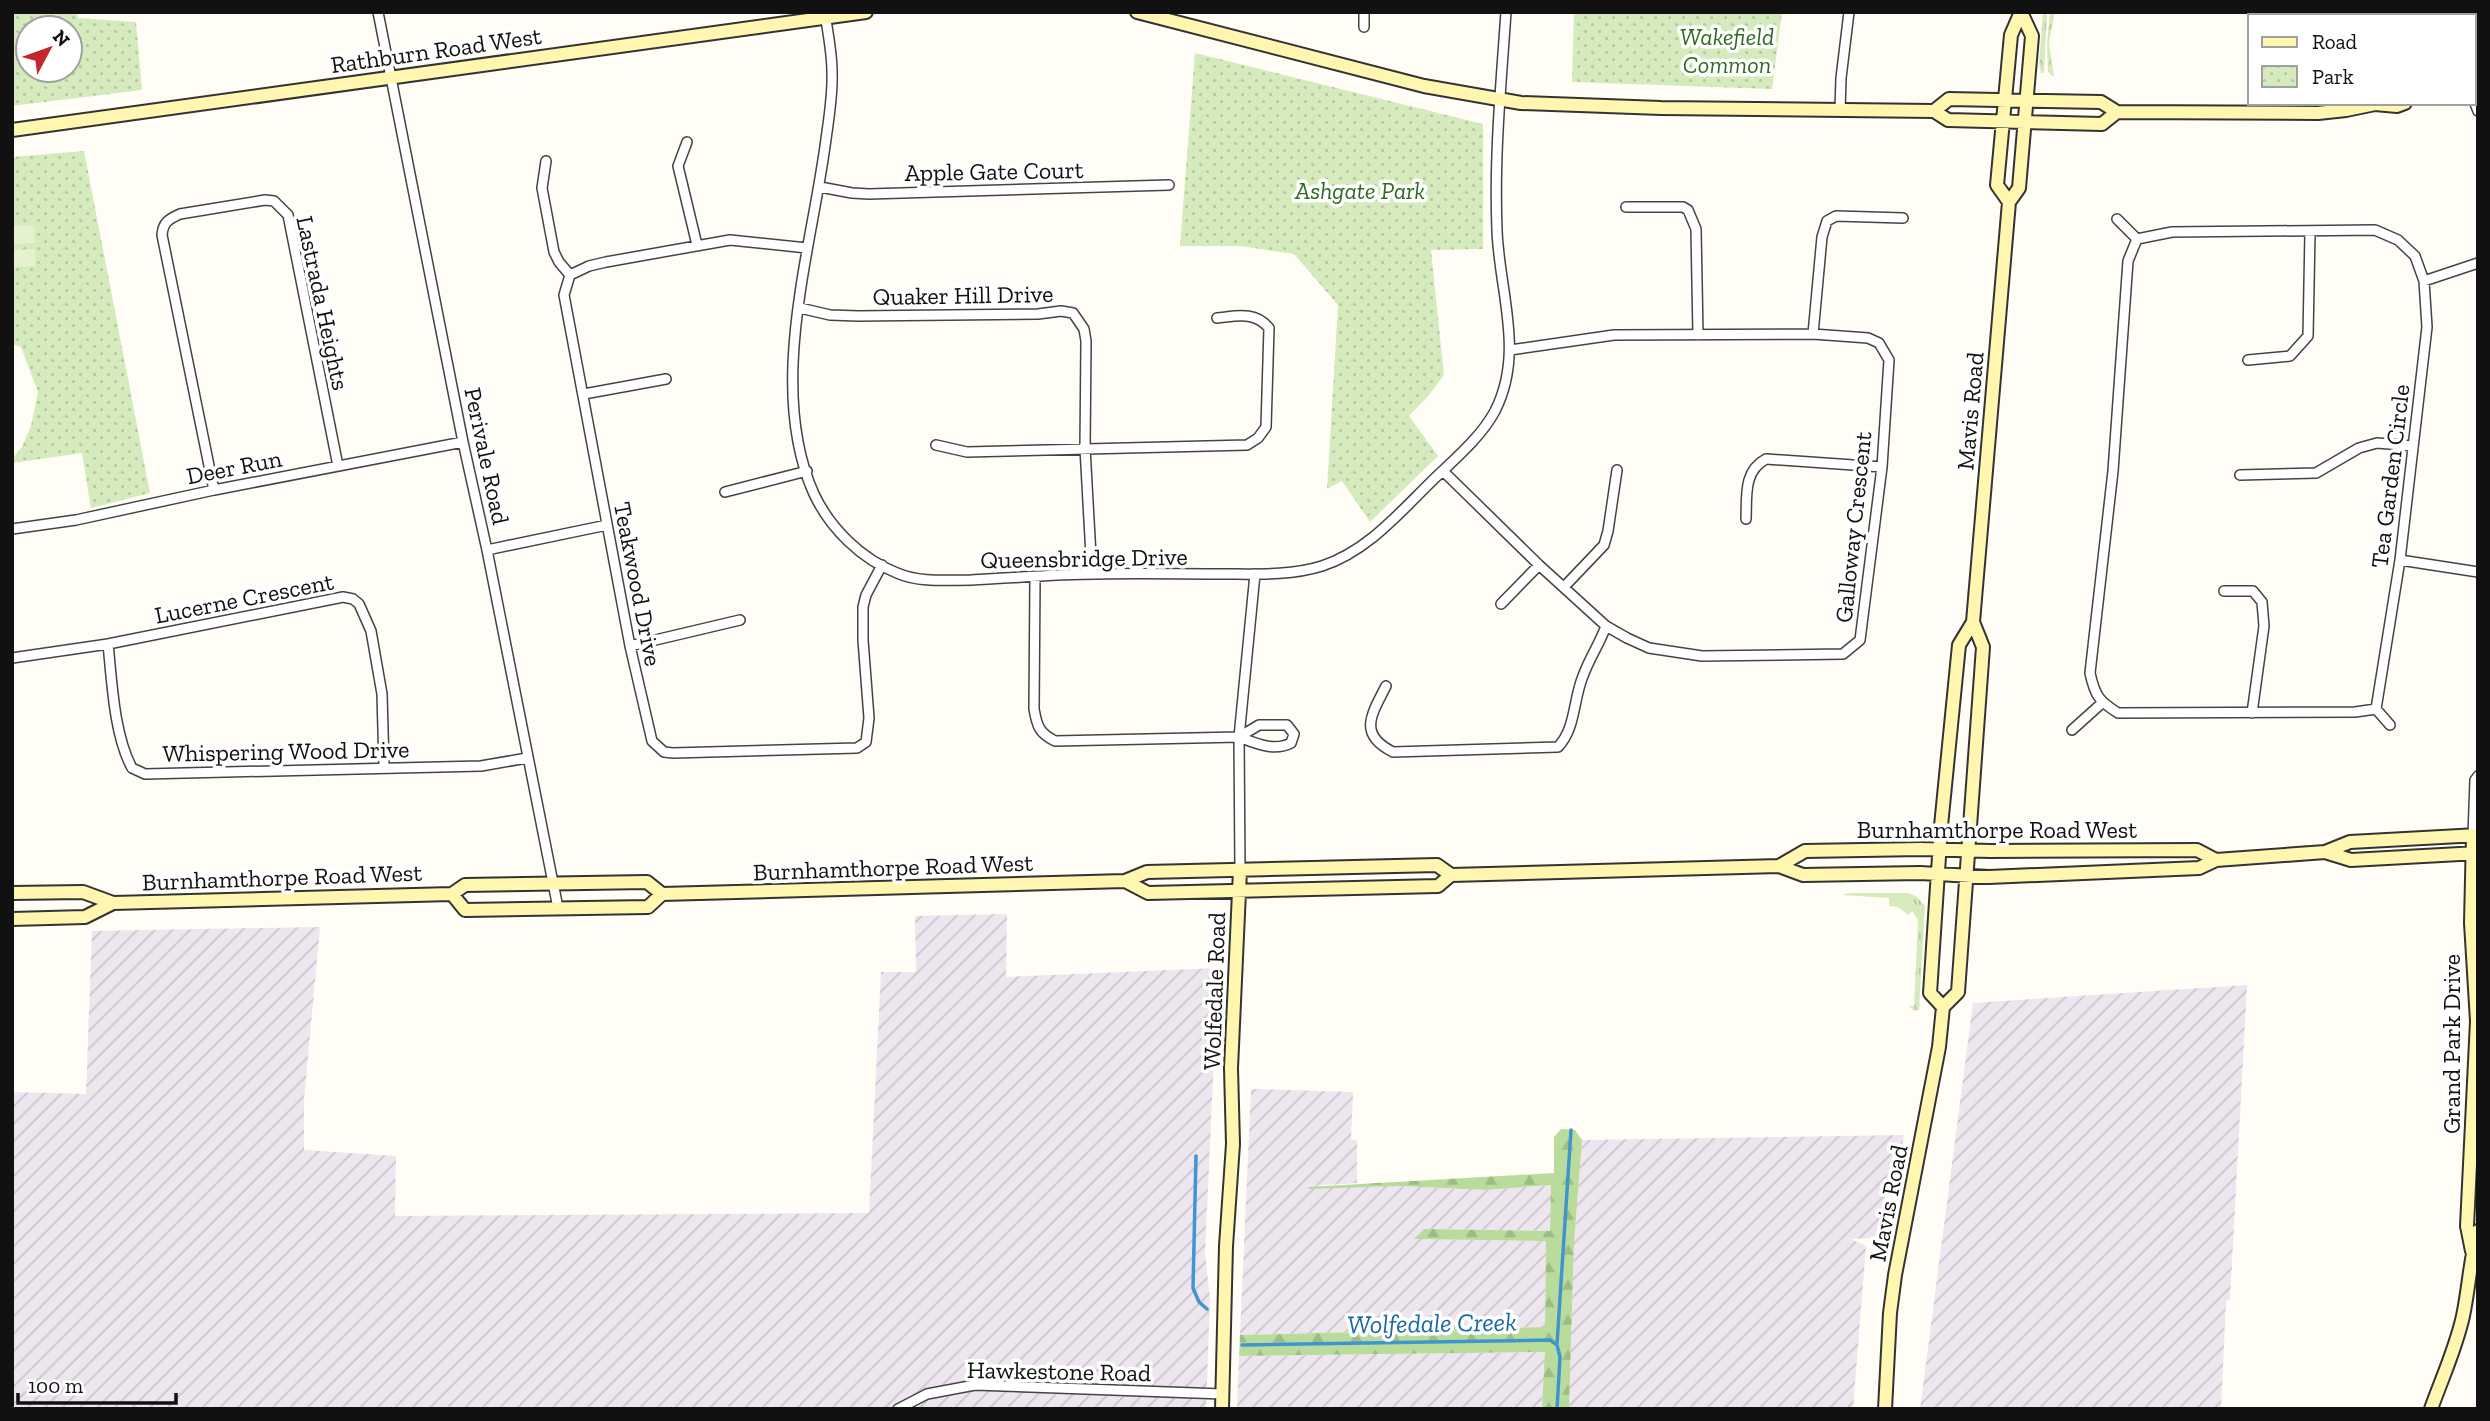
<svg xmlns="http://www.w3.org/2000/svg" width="2490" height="1421" viewBox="0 0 2490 1421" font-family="'Zilla Slab',serif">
<defs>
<pattern id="industrial-furrows" width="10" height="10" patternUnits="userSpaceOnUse" patternTransform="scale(1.75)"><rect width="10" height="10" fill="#eee6ef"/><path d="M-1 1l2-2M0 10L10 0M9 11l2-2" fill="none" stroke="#cbc4cc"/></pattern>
<pattern id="grass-tufts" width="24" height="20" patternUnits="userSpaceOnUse" patternTransform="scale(1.75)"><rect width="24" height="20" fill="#d5ebbd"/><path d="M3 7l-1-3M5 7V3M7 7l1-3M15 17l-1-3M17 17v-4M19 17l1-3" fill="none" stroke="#b6c8a1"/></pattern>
<pattern id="forest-firs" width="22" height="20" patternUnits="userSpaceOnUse" patternTransform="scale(1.75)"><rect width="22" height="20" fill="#b9dc9c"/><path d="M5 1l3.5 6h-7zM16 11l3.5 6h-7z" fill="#9ebc85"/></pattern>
<pattern id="park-dots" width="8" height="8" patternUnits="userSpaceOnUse" patternTransform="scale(1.75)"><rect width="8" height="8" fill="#d5ebbd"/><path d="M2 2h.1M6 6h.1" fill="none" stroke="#b6c8a1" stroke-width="1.8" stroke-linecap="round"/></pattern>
</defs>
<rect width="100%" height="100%" fill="#fffdf5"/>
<path fill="url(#industrial-furrows)" d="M1007 914 1006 977 1218 968 1205 1253 1210 1299 1206 1409H12V1092L86 1094 92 931 320 927 304 1100V1150L396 1156 395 1216 869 1213 881 972H916L915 916Z
M2247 985 2230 1300 2226 1301 2221 1409H1920L1973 1003Z
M1251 1089 1353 1092 1351 1140H1357V1183L1310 1186H1399L1485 1190 1552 1185 1550 1231 1424 1229 1415 1239 1546 1241 1545 1327 1240 1335Z
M1904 1135 1901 1155 1889 1182 1875 1238 1851 1239 1866 1246 1853 1409H1569L1574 1243 1582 1140Z
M1546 1352 1542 1409H1237L1239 1356Z"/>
<path fill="url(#grass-tufts)" d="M2043 12H2047L2044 73H2041L2039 63Z
M2050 12H2055L2049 43 2054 77 2048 72 2047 44Z
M1849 893H1908L1916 896 1925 906 1919 1010 1914 1011 1909 1006H1914L1918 920 1912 911 1908 915 1898 907 1889 906V898L1843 895Z"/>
<path fill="url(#forest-firs)" d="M1561 1129 1575 1130 1582 1140 1574 1243 1569 1409H1542L1545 1352 1239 1356 1240 1335 1545 1327 1546 1241 1414 1239 1424 1229 1550 1231 1551 1185 1485 1190 1399 1186 1309 1189 1308 1187 1554 1173V1137Z"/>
<path fill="url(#park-dots)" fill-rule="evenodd" d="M12 12H76L78 18 136 22 142 90 12 106ZM70 28V70H28V28Z
M1574 12H1782L1772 89 1572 82Z
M1195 53 1483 124V249L1431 250 1444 375 1429 395 1409 416 1438 456 1370 522 1342 481 1327 489 1338 305 1294 254 1240 246H1180Z
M84 151 150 493 91 508 82 453 12 463V459L22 447 31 426 38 392 21 347 12 344V157Z"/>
<path fill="#e6f2cf" d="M12 226H34L35 243 12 244Z
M35 249V266L12 267V250Z"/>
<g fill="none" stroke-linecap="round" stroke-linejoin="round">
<path stroke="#3f96cf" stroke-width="3.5" d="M1196 1156 1193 1288 1199 1302 1207 1309
M1557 1344 1571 1130
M1242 1345 1550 1340 1557 1345 1560 1357 1557 1409"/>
<g stroke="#444" stroke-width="12">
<path id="street" d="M378 12 463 442 487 550 558 908
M2445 12 2446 16
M825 14C828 33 832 53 832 72 833 94 829 117 826 139 812 249 766 387 814 494 830 528 861 559 897 573 920 583 947 580 971 580 1013 578 1055 574 1097 574 1139 573 1181 574 1222 574 1255 574 1290 576 1322 566 1368 551 1400 512 1434 479 1455 459 1481 437 1495 411 1525 352 1499 291 1497 230 1494 157 1501 85 1506 12
M1364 27V12
M2474 101 2478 111
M1840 110 1841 78 1849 12
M687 142 678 166 697 245
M546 161 542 188 554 252 559 262 570 275
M820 187 852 193 869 194 1169 185
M1626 207H1683L1688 210 1696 229 1698 335
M2117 219 2137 239
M2375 230 2398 240 2415 256 2424 281 2427 327 2400 560 2376 709 2355 712 2118 713C2099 701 2095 696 2090 673L2113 471 2128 261 2137 239 2172 232Z
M807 248 730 240 606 262 589 266 570 275 564 295 630 646 652 741 664 752 673 753 857 748 866 742 869 718 863 640V607L866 595 882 565
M2424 281 2478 263
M800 308 830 315 858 316 1038 314 1061 311 1073 313 1084 329 1086 341 1085 448 1092 574
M1813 334 1822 237 1827 221 1836 216 1903 218
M2248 360 2290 356 2308 336 2310 233
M584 394 666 379
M936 445 967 452 1247 445 1258 438 1266 427 1269 328C1255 311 1237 316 1217 318
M1443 471 1539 565 1606 626 1627 638 1649 648 1702 656 1843 654 1860 640 1882 467 1889 360 1879 343 1868 338 1813 334 1614 335 1510 350
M2240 475 2316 473 2359 448 2377 443 2413 446
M214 490 162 235C163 222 169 219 180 214L265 200 274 201 288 215 338 466
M725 492 807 471
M1746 519C1747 497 1743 471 1766 459L1882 467
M12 529 76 520 214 490 463 442
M487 550 607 525
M2400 560 2478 572
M1035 578 1034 709C1037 726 1039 733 1055 741L1239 737C1255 743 1274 752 1291 743L1294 734 1287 725H1259L1239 737
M1564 587 1604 545 1608 531 1617 470
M2224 591H2253L2262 602 2264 626 2252 713
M1501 604 1539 565
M108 644C112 682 114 735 132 768L145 774 481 766 527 758
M630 646 740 620
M12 658 108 644 343 597 353 599 359 604 371 631 382 694 384 766
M1386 686C1372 714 1357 734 1393 752L1558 747C1576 728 1573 700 1583 676 1589 659 1600 643 1606 626
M2376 709 2390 725
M2072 730 2102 703
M2473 836 2475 780 2478 776
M1240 870 1239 737 1255 574
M898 1409 927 1394 975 1385 1223 1394"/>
</g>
<g stroke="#333" stroke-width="16">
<path id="secondary" d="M1137 12 1424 86 1521 103 1661 108 1934 111 1948 120 2102 124 2117 112
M2474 60 2478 59
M2474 80 2478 78
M1934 111 1949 99 2101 102 2117 112 2318 113 2346 110 2375 104 2397 106 2405 103
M12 130 866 12
M2009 202 1997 185 2011 35 2021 12
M2325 852 2351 860 2478 853
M1779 866 1805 851 1921 849 1990 851 2197 850 2216 860
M1125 881 1148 893 1438 886 1451 875
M12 893 83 892 113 903 452 894 465 885 647 882 662 894
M452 894 465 910 648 907 662 894 1125 881 1147 872 1437 865 1451 875 1779 866 1803 875 1920 873 1989 877 2199 868 2216 860 2325 852 2350 842 2478 835
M12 919 85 917 113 903
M1943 1007 1930 993 1941 826 1959 645 1973 622
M2472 1251 2467 1226 2477 1021 2471 923 2473 836
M1222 1409 1226 1246 1233 1144 1231 1068 1240 870
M1885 1409 1890 1313 1895 1275 1939 1047 1943 1007 1958 992 1983 647 1973 622 2009 202 2019 188 2032 36 2021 12
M2431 1409C2442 1378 2456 1348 2463 1316 2469 1288 2470 1259 2478 1231"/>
</g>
<use href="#street" stroke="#fff" stroke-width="9"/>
<use href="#secondary" stroke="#fff6b0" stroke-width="12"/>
</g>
<g text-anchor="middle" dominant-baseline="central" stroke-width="7" stroke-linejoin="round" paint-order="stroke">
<g font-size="24" font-style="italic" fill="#2f6b1f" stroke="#fff">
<text x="1727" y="36">Wakefield<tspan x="1727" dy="28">Common</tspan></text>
<text x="1360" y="190">Ashgate Park</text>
</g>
<g font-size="24" fill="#111" stroke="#fff">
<text transform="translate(436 50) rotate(-8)">Rathburn Road West</text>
<text transform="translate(994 171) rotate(-1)">Apple Gate Court</text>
<text transform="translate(963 295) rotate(-1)">Quaker Hill Drive</text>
<text transform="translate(323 303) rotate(78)">Lastrada Heights</text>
<text transform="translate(1970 411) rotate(-85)">Mavis Road</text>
<text transform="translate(487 456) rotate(78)">Perivale Road</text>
<text transform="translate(234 467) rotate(-11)">Deer Run</text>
<text transform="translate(2390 476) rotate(-83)">Tea Garden Circle</text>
<text transform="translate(1853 527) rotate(-84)">Galloway Crescent</text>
<text transform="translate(1084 558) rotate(-1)">Queensbridge Drive</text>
<text transform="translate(638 584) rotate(79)">Teakwood Drive</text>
<text transform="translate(244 598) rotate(-11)">Lucerne Crescent</text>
<text transform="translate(286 751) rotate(-1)">Whispering Wood Drive</text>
<text x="1997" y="829">Burnhamthorpe Road West</text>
<text transform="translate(893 867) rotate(-2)">Burnhamthorpe Road West</text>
<text transform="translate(282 877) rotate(-2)">Burnhamthorpe Road West</text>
<text transform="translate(1214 991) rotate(-88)">Wolfedale Road</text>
<text transform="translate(2451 1044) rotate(-90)">Grand Park Drive</text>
<text transform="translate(1888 1203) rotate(-79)">Mavis Road</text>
<text transform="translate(1059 1371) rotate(1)">Hawkestone Road</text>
</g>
<g font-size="26" font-style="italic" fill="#1768a6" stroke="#fff">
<text transform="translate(1432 1323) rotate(-1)">Wolfedale Creek</text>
</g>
</g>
<rect width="2490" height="1421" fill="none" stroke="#111111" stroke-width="28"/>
<rect x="2248" y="14" width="228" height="91" fill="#ffffff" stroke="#a0a0a0" stroke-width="2"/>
<rect x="2262" y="37" width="35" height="10" fill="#fff6b0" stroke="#a0a0a0" stroke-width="2"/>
<text x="2312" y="49" font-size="21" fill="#111111">Road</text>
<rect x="2262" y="66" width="35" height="21" fill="url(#park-dots)" stroke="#a0a0a0" stroke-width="2"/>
<text x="2312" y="84" font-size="21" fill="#111111">Park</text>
<g transform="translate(49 49) rotate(49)"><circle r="33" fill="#ffffff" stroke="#a0a0a0" stroke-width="2"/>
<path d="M0-5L12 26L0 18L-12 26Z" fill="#c4262e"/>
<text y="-10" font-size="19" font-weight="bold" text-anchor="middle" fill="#111111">N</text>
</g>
<path d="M18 1393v10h158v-10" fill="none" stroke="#111111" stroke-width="3.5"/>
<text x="28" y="1393" font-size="21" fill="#111111" stroke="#ffffff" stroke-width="5" paint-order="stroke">100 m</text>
</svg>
